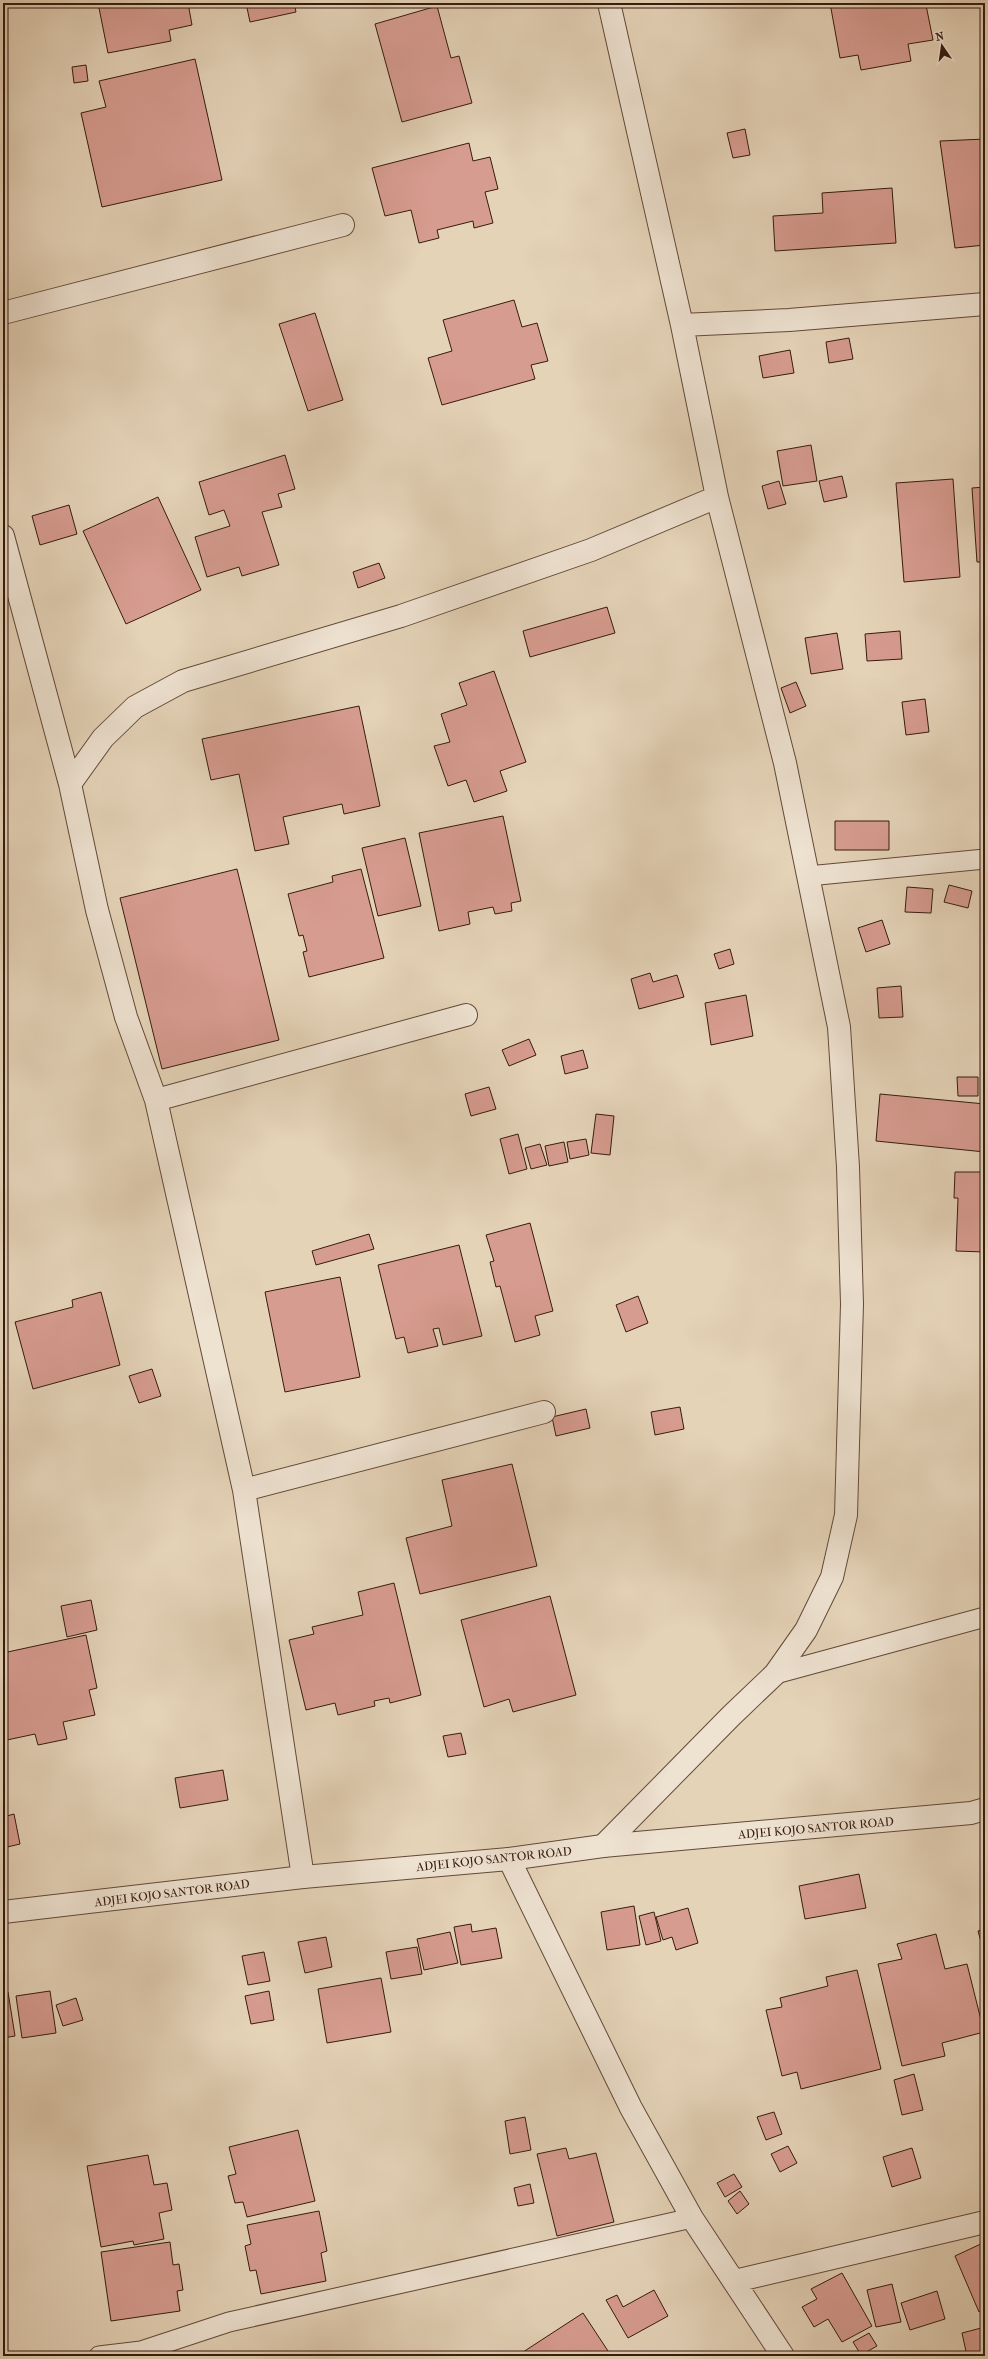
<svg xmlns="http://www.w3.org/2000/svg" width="988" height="2359" viewBox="0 0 988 2359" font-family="'IM FELL French Canon',serif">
<rect width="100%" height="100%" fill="#e5d3b8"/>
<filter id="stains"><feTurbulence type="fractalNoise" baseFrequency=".005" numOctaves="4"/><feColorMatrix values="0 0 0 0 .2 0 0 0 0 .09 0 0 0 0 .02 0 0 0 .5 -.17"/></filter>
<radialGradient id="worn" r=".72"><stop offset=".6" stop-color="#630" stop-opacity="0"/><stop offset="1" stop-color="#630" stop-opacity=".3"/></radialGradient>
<path fill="#d79c90" stroke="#361b0e" d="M98 3H188L192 25 169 30 171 41 108 53Z
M246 3H294L296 12 250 22Z
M355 3H370L355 6Z
M801 3H822L802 7Z
M830 3H939L926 5 933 40 908 44 911 61 861 70 858 55 840 58Z
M437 6 451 58 459 56 472 103 402 122 375 24Z
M195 59 222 180 102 207 81 113 106 107 99 81Z
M86 65 88 81 74 83 72 67Z
M745 129 750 155 733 158 727 133Z
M985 139V245L955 248 940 141Z
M469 143 473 161 490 157 498 189 485 192 493 223 474 228 473 221 437 230 439 238 419 243 411 210 385 216 372 168Z
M892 188 896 243 775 251 773 216 823 213 822 193Z
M514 300 522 327 537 323 548 361 531 365 535 379 442 405 428 358 452 351 443 320Z
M315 313 343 400 308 411 279 324Z
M849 338 853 359 829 363 826 342Z
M790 350 794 373 763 378 759 356Z
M811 445 817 481 783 486 777 451Z
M285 455 295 489 278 494 282 507 262 512 279 565 242 576 239 567 207 577 195 537 230 526 224 510 209 515 199 482Z
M842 476 847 497 824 502 819 481Z
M953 479 960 577 904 582 896 483Z
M779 481 786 504 768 509 762 486Z
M985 487V562H977L972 488Z
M158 497 201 590 126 624 83 531Z
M69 505 77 534 40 545 32 516Z
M379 563 385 578 358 588 353 572Z
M607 607 615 633 530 657 523 631Z
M900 631 902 659 867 661 865 634Z
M837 633 843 669 811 674 805 638Z
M494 671 526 762 500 771 507 791 474 802 466 780 448 786 434 746 450 742 441 714 467 705 459 683Z
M796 682 806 706 790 713 781 688Z
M925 699 929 732 906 735 902 702Z
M359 706 380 806 344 814 342 804 283 817 289 844 255 851 239 774 211 780 202 739Z
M503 816 521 901 511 903 512 911 495 914 493 907 468 912 470 924 439 931 419 833Z
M835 821H889V850H835Z
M405 838 421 906 378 916 362 848Z
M237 869 279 1040 162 1069 120 898Z
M361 869 384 958 309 977 303 952 307 951 303 935 299 936 288 894 333 882 332 876Z
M949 885 972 891 968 908 944 902Z
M907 887 933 889 931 913 905 912Z
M882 920 890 944 866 952 858 928Z
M730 949 734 964 719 969 714 954Z
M650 973 653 982 677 975 684 997 639 1009 631 979Z
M901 986 903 1017 879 1018 877 988Z
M746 995 753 1036 711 1045 705 1003Z
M529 1039 536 1055 509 1066 502 1050Z
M583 1050 588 1068 565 1074 561 1056Z
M957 1077H978V1096H958Z
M489 1087 496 1109 471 1116 465 1094Z
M880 1094 985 1104V1152L876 1141Z
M596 1114 614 1116 610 1155 591 1153Z
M518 1134 527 1169 509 1174 500 1139Z
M586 1139 589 1155 570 1159 567 1142Z
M564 1142 568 1162 549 1166 545 1146Z
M540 1144 547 1165 531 1169 525 1148Z
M955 1172H985V1252L956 1251 958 1198H954Z
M530 1223 553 1311 535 1316 540 1335 515 1342 500 1286 496 1287 490 1262 494 1261 486 1235Z
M369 1234 374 1249 316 1265 312 1251Z
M459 1245 482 1336 443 1345 439 1328 433 1329 438 1346 408 1353 404 1337 396 1339 378 1265Z
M340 1277 360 1377 285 1392 265 1292Z
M101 1292 120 1365 33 1389 15 1322 73 1307 72 1300Z
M638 1296 648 1323 626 1332 616 1305Z
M152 1369 161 1396 139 1403 129 1376Z
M680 1407 684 1429 655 1435 651 1412Z
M586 1409 590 1428 556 1436 552 1417Z
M512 1464 537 1566 420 1594 406 1538 452 1526 442 1480Z
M394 1583 421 1695 390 1703 389 1698 374 1701 375 1706 338 1715 335 1703 306 1710 289 1640 314 1634 312 1627 363 1615 358 1592Z
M550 1596 576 1695 513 1712 509 1699 484 1707 461 1620Z
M91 1600 97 1630 67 1637 61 1606Z
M86 1635 97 1688 89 1690 95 1715 63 1722 67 1739 38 1745 35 1734 7 1740 3 1720V1653Z
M461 1733 466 1754 448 1757 443 1736Z
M223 1770 228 1800 180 1808 175 1778Z
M14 1814 20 1844 3 1848V1817Z
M859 1874 866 1908 805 1919 799 1886Z
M634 1906 640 1945 607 1950 601 1912Z
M688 1908 698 1943 676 1950 672 1937 663 1940 656 1917Z
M654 1912 661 1941 646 1945 639 1916Z
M471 1924 472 1932 496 1928 502 1958 461 1965 454 1927Z
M985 1929V1956L978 1931Z
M450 1932 458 1963 424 1970 417 1939Z
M936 1934 945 1969 967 1964 984 2032 942 2043 945 2056 902 2066 878 1964 902 1959 897 1944Z
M326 1937 332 1967 305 1973 298 1942Z
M417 1947 422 1974 391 1979 386 1952Z
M264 1952 270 1981 248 1985 242 1956Z
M857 1970 881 2069 801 2089 797 2072 782 2076 766 2010 782 2007 780 1998 828 1986 826 1977Z
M381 1978 391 2032 327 2043 318 1989Z
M50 1991 56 2033 22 2038 16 1996Z
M269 1991 274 2020 251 2024 245 1996Z
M8 1992 15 2036 3 2038V1993Z
M76 1998 83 2020 63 2026 56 2005Z
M914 2074 923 2110 902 2115 894 2080Z
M774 2112 782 2134 766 2140 757 2117Z
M525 2117 531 2150 510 2154 505 2121Z
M298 2130 315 2201 247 2217 243 2202 235 2203 228 2176 236 2174 229 2147Z
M788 2146 797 2163 780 2172 771 2154Z
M566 2148 569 2159 596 2153 614 2222 557 2236 537 2154Z
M912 2148 921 2178 892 2187 883 2157Z
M148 2155 154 2185 167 2183 172 2210 159 2213 164 2239 134 2245 133 2241 101 2247 87 2166Z
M734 2174 742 2187 725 2197 717 2183Z
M530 2184 534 2203 518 2206 514 2188Z
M740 2191 749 2204 737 2214 728 2201Z
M319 2211 327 2251 321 2253 326 2281 261 2294 256 2270 250 2271 245 2246 251 2244 247 2225Z
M170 2242 173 2265 179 2264 183 2290 177 2291 180 2311 111 2321 101 2252Z
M985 2242V2309L979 2312 955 2256Z
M842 2273 872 2326 842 2342 828 2319 814 2327 802 2307 817 2299 811 2289Z
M892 2284 901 2322 876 2327 867 2290Z
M654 2290 668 2316 628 2338 606 2300 617 2295 623 2307Z
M937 2291 945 2319 910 2330 901 2303Z
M583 2313 608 2351 600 2356H521L520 2354Z
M985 2327V2356H967L962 2333Z
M869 2333 877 2346 861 2355 853 2342Z"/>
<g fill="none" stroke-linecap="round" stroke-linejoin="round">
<g stroke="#624938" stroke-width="21">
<path id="service" d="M808 876 985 859
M775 1674 985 1617
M99 2356 141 2351 229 2322 692 2218"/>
</g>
<g stroke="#624938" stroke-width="24">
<path id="minor" d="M3 313 343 225
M682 325 789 320 985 304
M3 536 70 784 97 910 126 1017 156 1100 244 1490 303 1877
M70 784 103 738 135 707 183 681 401 616 591 550 717 497
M156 1100 466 1015
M244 1490 544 1412
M603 1846 731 1716 775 1674 806 1630 832 1577 846 1515 852 1304 848 1167 839 1027 785 763 717 497 682 325 609 3
M509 1859 631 2108 692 2218 783 2356
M735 2281 985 2222"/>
</g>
<g stroke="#624938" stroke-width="24">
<path id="tertiary" d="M3 1912 303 1877 509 1859 603 1846 971 1813 985 1809"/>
</g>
<use href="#service" stroke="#eee2d1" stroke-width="19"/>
<use href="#minor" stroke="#eee2d1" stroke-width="22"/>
<use href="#tertiary" stroke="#eee2d1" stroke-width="22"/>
</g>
<g text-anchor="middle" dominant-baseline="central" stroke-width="3" stroke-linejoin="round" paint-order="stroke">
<g font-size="12" fill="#361b0e" stroke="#eee2d1">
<text transform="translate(816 1828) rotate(-5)">ADJEI KOJO SANTOR ROAD</text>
<text transform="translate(494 1859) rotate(-6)">ADJEI KOJO SANTOR ROAD</text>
<text transform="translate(172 1893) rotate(-7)">ADJEI KOJO SANTOR ROAD</text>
</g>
</g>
<rect width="988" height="2359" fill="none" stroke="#e5d3b8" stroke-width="16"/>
<rect x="4" y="4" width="980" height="2351" fill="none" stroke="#361b0e" stroke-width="2"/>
<rect x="8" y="8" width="972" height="2343" fill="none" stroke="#361b0e"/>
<g transform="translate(942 46) rotate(347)" stroke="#eee2d1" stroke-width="3" paint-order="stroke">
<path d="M0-3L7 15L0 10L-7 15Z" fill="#361b0e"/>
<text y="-6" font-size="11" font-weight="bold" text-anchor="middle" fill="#361b0e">N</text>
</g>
<rect width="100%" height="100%" filter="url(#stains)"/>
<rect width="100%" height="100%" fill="url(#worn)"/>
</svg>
